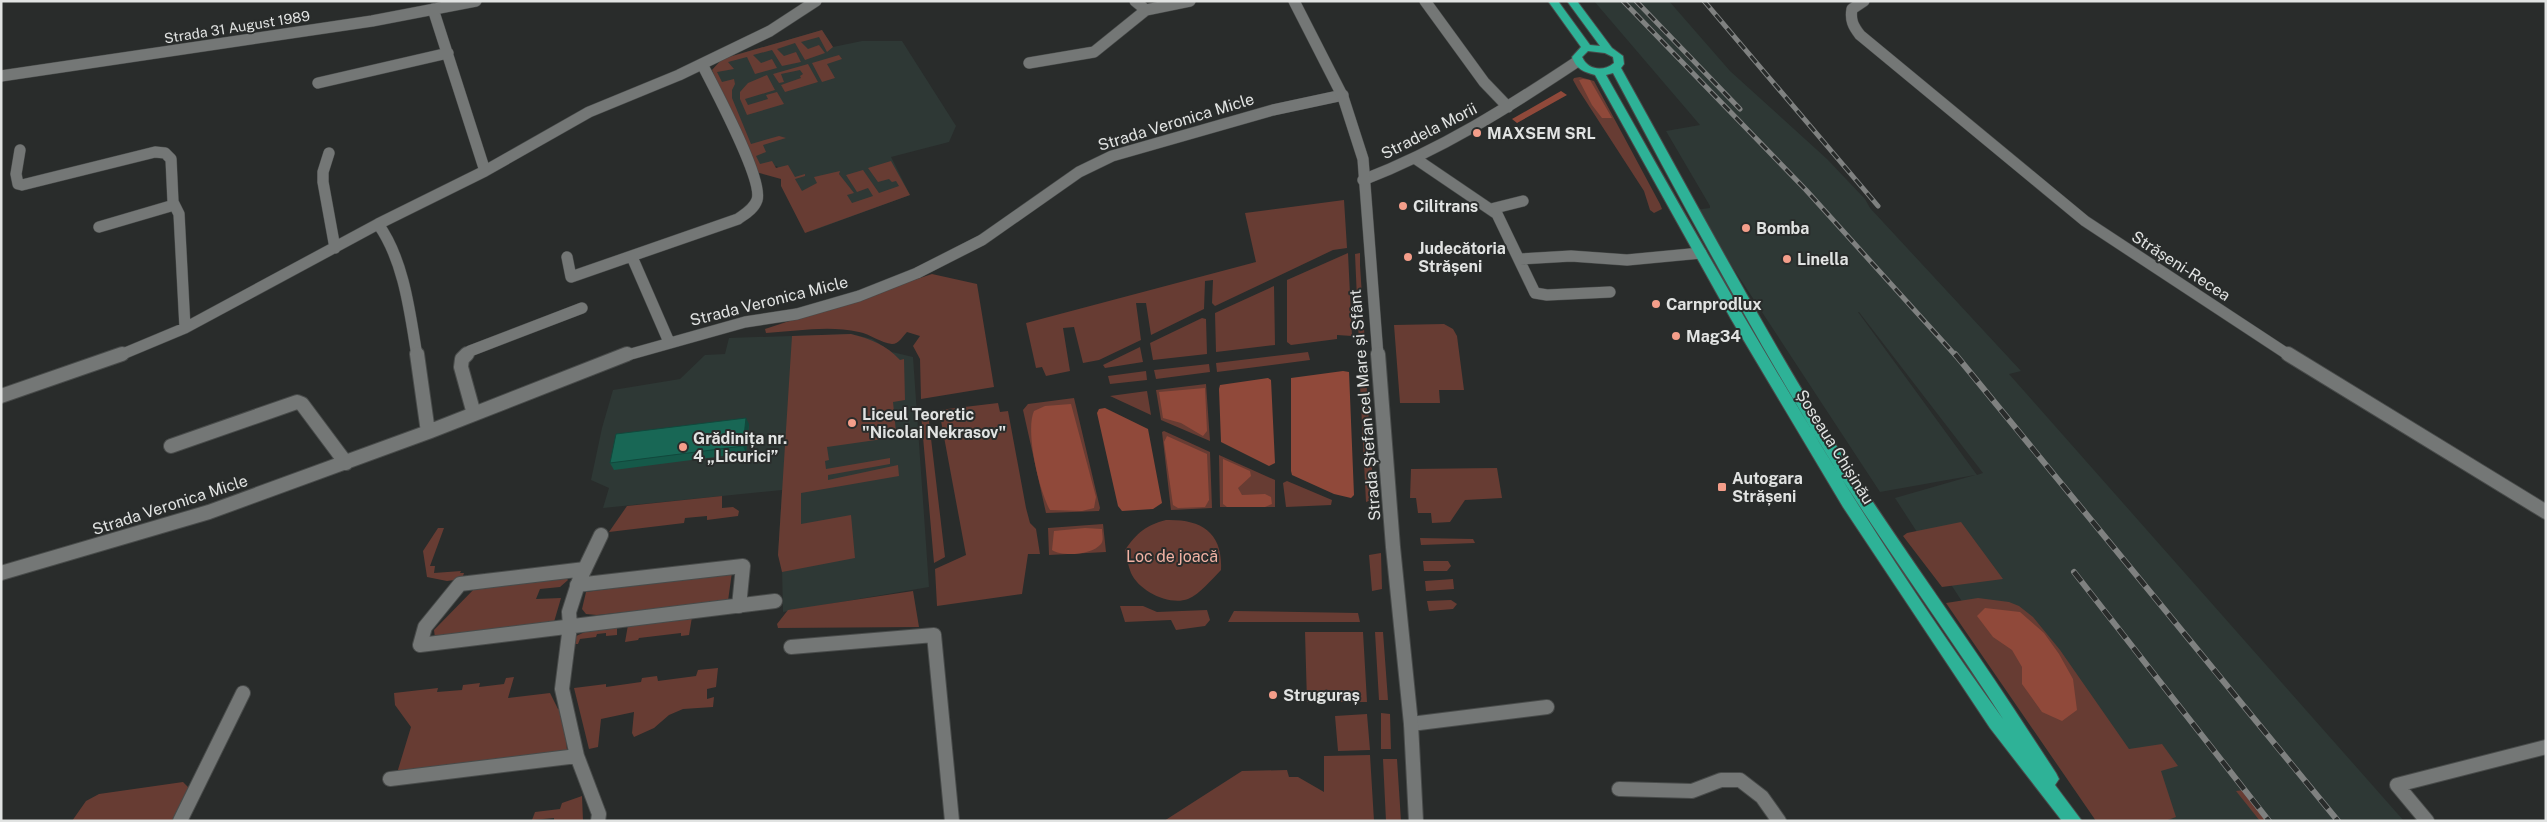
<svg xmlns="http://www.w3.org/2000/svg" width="2547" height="822" viewBox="0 0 2547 822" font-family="'Public Sans',sans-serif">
<rect width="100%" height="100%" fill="#292c2b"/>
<path fill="#2e3835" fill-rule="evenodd" d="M1594 1H1669L1730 71 1827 159 1865 199 1870 208 2021 371 2009 374 2404 821H2104L1895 498 1975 475 1880 492 1695 210 1710 208V206L1666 131 1700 125ZM1858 312H1859L1983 473 1977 475Z
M822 30 833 47 862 41H902L956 126 949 142 891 157 910 195 812 231 777 166 756 172 712 70 722 59Z
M851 334 872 339 892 352 913 357 929 587 783 612 782 567 778 555 782 490 603 508 609 488 591 480 602 428 613 390 680 379 705 355 725 354 729 338Z"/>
<path fill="#673c33" d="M822 30 833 47 827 52 819 37 801 42 808 49 819 45 825 53 805 60 795 43 777 49 784 56 796 52 801 62 782 66 772 50 753 55 761 63 772 59 777 68 755 74 747 57 728 62 734 69 717 72 722 82 734 79 735 84 732 90V98L751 144 779 136 786 138 763 145 766 152 756 156 760 164 772 161 776 168 788 165 795 177 805 174V176L795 179 802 191 817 183 814 177 840 171 839 174 854 193 847 195 852 203 873 196 868 188 857 192 846 175 863 170 879 193 899 186 896 181 892 182 889 179 878 182 868 168 891 161 910 195 805 233 781 186V179L756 172 712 70 722 59Z
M839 55 842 59 827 64 835 78 822 82 812 63Z
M808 64 818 82 785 92 781 85 801 78 800 76 803 74 800 70 781 74 784 82 779 83 773 74Z
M767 75 775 90 745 99 748 105 768 99 766 95 777 92 784 104 747 115 740 99V92L748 83Z
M1580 77 1594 81 1660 204 1662 209 1654 213 1650 210 1644 191 1578 89 1573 80 1574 78Z
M1344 200 1347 248 1333 250 1215 306 1212 303 1213 280 1205 281 1204 309 1151 335 1146 303H1136L1141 340 1099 360 1083 363 1074 327 1063 328 1070 371 1046 376 1042 367 1036 368 1026 323 1256 262 1245 213Z
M1348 253 1352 336 1337 335V339L1291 345 1287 342V280Z
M1360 253V265L1365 344H1359L1355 254Z
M932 274 977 284 994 387 921 399 920 359 913 346 920 336 907 332C903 336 899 344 892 344 881 343 870 334 859 332 829 325 797 331 766 333L765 329Z
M1274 286 1275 345 1216 352 1215 313Z
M1202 318 1206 319 1207 354 1153 360 1150 343Z
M1444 324 1453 329 1457 336 1464 390H1439L1440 403H1400L1394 325Z
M851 334C871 339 886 345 900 360L904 359 905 400 893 402 896 432 890 433V438L827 447 829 460 825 461 826 469 890 458V464L828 475V480L898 465 899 476 801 493V524L851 515 855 558 782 572 778 555 792 336Z
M1140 347 1143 362 1105 368 1103 365Z
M1308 352 1310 360 1217 372 1216 363Z
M1365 361 1374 499 1366 502 1359 365Z
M1209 364 1210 372 1156 379 1154 370Z
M1146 371 1147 380 1110 384 1108 376Z
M1206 384 1210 441 1161 420 1156 390Z
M1147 391 1151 415 1110 396Z
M1074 398 1100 508 1099 511 1046 513 1023 410 1028 404Z
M998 403 1000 412 1008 411 1026 508 1030 523 1036 529 1040 554H1028L1022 594 937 606 935 569 966 555 939 410Z
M928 413 945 557 934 563 921 414Z
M1164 431 1210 452 1212 508 1171 510 1162 432Z
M1219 455 1275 480V507H1220Z
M1497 468 1502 498 1465 500 1450 522 1432 523 1431 513H1418L1416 498H1410L1411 469Z
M1287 481 1332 500 1331 505 1286 507 1283 483Z
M722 496V508L733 507 739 511 738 516 707 520V516L685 518 684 523 609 532 627 506Z
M1166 520C1201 519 1223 532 1221 570 1212 579 1200 594 1188 599 1169 606 1139 591 1131 573 1128 566 1127 557 1125 550 1137 533 1146 525 1166 520Z
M1961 522 2003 579 1942 587 1903 536 1907 533Z
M1103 524 1106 552 1049 555 1048 528Z
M438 528H444L430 566H435L434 573 461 571 460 573H464L462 579 447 581 427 577 423 551Z
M1420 538 1473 539 1475 543 1421 545Z
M1381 553 1382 589 1372 591 1369 555Z
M1423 561H1448L1451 566 1447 571H1424Z
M732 572 728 601 597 615 586 614 582 609 586 592Z
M564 575 568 580 560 587 540 589 536 599 561 598 554 622 435 638 434 630 477 586Z
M1453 579 1454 589 1426 591 1425 581Z
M913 591 919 627 778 628 777 624 788 610Z
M1978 598 2009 602 2019 606 2033 617 2060 650 2129 749 2162 744 2178 766 2161 771 2176 817 2165 821H2096L1946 603Z
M1451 600 1457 604 1453 609 1429 611 1427 601Z
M1120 606H1143L1157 612 1207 610 1210 620 1205 626 1176 630 1171 620 1125 622Z
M1234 611 1358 613 1360 622H1228Z
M692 617 689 635 681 636V633L639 638 638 640 625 642 628 625Z
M617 627V635L606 636V633L597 634 596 637 580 639 578 644H573L574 637 587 631Z
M1305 632H1363L1367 702H1307Z
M1375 632H1383L1388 700H1379Z
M718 668 716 687 707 689V699L714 697 713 707 683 709 669 715 654 728 634 737 632 733 634 712 601 719 598 747 589 749 574 688 606 684V687L641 682 642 678 657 676 658 681 696 676 698 670Z
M514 677 508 698 550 693 558 709 563 708 567 750 560 755 397 773 411 727 395 705 394 693 438 688 437 692 462 690 463 685 480 683 479 687 504 684 506 678Z
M1381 713 1390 714 1391 749H1381Z
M1367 714 1370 750 1338 751 1335 716Z
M1370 755 1374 821H1164L1242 771 1287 770 1289 777H1298L1324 792V756Z
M1383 759H1397L1401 821H1386Z
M183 782 189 788 174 821H72L86 801 99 794Z
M2245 790 2268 821H2260L2236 791Z
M582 796 583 821H554V818L532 820 535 812 560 809 562 803Z"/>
<path fill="#90493a" d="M1583 79 1590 80 1612 118H1602L1592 105 1579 80Z
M1561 91 1567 95 1517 123 1512 119Z
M1343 371 1349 372 1354 495 1351 498 1334 494 1292 475 1291 471V378Z
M1268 378 1271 380 1275 463 1269 466 1221 442 1219 389 1220 385Z
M1205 388 1207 431 1203 436 1181 423 1163 418 1159 392Z
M1071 404 1096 497 1094 508 1082 511 1050 510C1039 491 1025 431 1034 411L1045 406Z
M1105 408 1148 429 1162 503 1153 509 1122 511 1118 506 1097 413 1099 409Z
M1167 436 1207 454 1209 500 1205 507 1178 508 1173 505 1164 442Z
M1223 459 1250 471 1251 476 1238 488 1242 495 1265 494 1271 497 1272 504 1265 507H1227L1223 504Z
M1085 528 1102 529C1102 534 1104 540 1101 544 1092 555 1062 557 1052 550L1054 531Z
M1985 608 2020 612 2044 633 2059 654 2073 679 2077 710 2062 721 2042 712 2022 684V667L2012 650 1993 637 1977 616Z"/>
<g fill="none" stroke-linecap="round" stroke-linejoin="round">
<g stroke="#484b4a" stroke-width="12">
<path id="minor-far1" d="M1135 1 1146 10
M1425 1 1484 82 1508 107
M433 9 485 171
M1029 63 1094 52 1146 10 1190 1
M1 76 372 21 476 1
M318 83 448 53
M20 150 16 174 18 184 22 185 155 152 165 153 171 159 173 202 179 214 185 328
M329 153 323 172V182L335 248
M1416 159 1497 214 1535 293 1547 295 1610 292
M1363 180C1441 150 1509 107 1578 61
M1491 209 1523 201
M378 224C404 260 410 313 417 356
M99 227 174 205
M567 257 571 277 738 219C745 214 754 209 757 200 764 180 713 86 702 64
M632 257 669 342
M1520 259 1571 256 1627 260 1701 253
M118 356 185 328 378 224 485 171 589 112 679 75 770 31 816 1
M465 356 470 351 582 308
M624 356 745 322 797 314 859 296 917 273 982 240 1079 172 1112 156 1273 110 1343 95"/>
</g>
<g stroke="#484b4a" stroke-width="16">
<path id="minor" d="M417 354 428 432
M467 354 462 359 461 367 474 414
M1 396 122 354
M171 446 297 402 302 404 346 463
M585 569 460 584 425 627 420 645 775 601
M1 573 209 512 428 432 627 354
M577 585 743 566 739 606
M791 647 934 635 952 821
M1411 724 1547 707
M390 779 577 756
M1619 789 1692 791 1721 780H1740L1762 797 1779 821
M180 821 243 693
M598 821 599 814 577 756 562 689 570 626 569 612 579 581 601 535
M2427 821 2397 785 2546 747"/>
</g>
<g stroke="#484b4a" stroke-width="12">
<path id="tertiary-far1" d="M1294 1 1343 97 1363 159 1378 356"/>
</g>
<g stroke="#484b4a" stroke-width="16">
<path id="tertiary" d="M1378 354 1393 547 1411 724 1416 821"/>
</g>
<g stroke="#484b4a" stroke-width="12">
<path id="secondary-far1" d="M1864 1 1852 9C1850 20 1853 26 1860 35L2085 221 2290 356"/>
</g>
<g stroke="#484b4a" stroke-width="16">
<path id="secondary" d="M2288 354 2546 512"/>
</g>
<g stroke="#484b4a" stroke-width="2">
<path id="trunk" d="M1548 1H1558L1590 45 1600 46 1567 1H1577L1612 48 1623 56 1624 64 1621 68C1690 192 1757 318 1832 439 1896 541 1968 637 2033 738L2056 773 2059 779 2055 785 2082 821H2062L1990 728 1843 507 1731 319 1595 75C1584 72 1576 69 1572 57L1581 47ZM1588 51 1605 53 1613 57 1614 63C1603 72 1588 70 1582 57ZM1613 73C1680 199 1748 325 1822 447 1879 540 1944 627 2003 719 1854 514 1730 295 1606 75Z"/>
</g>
<use href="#minor-far1" stroke="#747776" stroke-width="11"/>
<use href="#minor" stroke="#747776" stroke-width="14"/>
<use href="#tertiary-far1" stroke="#747776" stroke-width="11"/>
<use href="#tertiary" stroke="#747776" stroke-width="14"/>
<use href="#secondary-far1" stroke="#747776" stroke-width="11"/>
<use href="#secondary" stroke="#747776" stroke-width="14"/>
<use href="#trunk" fill="#2eb297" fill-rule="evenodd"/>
<g stroke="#7f8180" stroke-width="5">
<path id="rail-far1" d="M1623 1 1806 190 1956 356
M1636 1 1740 109
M1704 1 1878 206"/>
</g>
<g stroke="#7f8180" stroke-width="6">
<path id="rail" d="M1955 354 2338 821
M2074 572 2269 821"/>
</g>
<use href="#rail-far1" stroke="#292c2b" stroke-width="3" stroke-dasharray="9" stroke-linecap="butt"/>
<use href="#rail" stroke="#292c2b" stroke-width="4.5" stroke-dasharray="12" stroke-linecap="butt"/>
</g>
<path fill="#155949" d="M749 424 746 453 614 470 610 463Z"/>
<path fill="#11483c" d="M746 418 749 424 746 453 743 446Z"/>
<path fill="#186755" stroke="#11483c" d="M746 418 743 446 610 463 616 434Z"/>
<g fill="#f49e8a" stroke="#292c2b" stroke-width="2">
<circle cx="1477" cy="133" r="5"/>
<circle cx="1403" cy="206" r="5"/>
<circle cx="1746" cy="228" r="5"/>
<circle cx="1408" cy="257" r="5"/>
<circle cx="1787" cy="259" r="5"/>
<circle cx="1656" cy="304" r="5"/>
<circle cx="1676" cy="336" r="5"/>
<circle cx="852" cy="423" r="5"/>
<circle cx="683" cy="447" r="5"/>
<rect x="1717" y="482" width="10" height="10" rx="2.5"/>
<circle cx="1273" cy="695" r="5"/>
</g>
<g text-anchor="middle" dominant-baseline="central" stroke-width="4" stroke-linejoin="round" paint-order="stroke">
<g font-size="14" fill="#e1e3e2" stroke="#292c2b">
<text transform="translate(237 27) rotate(-9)">Strada 31 August 1989</text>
</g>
<g font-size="16" fill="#e1e3e2" stroke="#292c2b">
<text transform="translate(1176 122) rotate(-17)">Strada Veronica Micle</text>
<text transform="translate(1429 131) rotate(-27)">Stradela Morii</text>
<text transform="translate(2181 266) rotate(33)">Strășeni-Recea</text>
<text transform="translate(769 301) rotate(-14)">Strada Veronica Micle</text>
<text transform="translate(1365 405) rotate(-95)">Strada Ștefan cel Mare și Sfânt</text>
<text transform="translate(1835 447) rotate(58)">Șoseaua Chișinău</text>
<text transform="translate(170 505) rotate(-18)">Strada Veronica Micle</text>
</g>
<g font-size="16" font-weight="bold" fill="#e1e3e2" stroke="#292c2b" text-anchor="start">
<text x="1487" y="133">MAXSEM SRL</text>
<text x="1413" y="206">Cilitrans</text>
<text x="1756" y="228">Bomba</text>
<text x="1418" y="248">Judecătoria<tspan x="1418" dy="18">Strășeni</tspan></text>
<text x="1797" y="259">Linella</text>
<text x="1666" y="304">Carnprodlux</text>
<text x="1686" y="336">Mag34</text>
<text x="862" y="414">Liceul Teoretic<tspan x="862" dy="18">"Nicolai Nekrasov"</tspan></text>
<text x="693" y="438">Grădinița nr.<tspan x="693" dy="18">4 „Licurici”</tspan></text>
<text x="1732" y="478">Autogara<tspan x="1732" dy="18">Strășeni</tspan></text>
<text x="1283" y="695">Struguraș</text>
</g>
<g font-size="16" fill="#f2b2a4" stroke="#292c2b">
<text x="1172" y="556">Loc de joacă</text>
</g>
</g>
<rect width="2547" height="822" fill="none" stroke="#e1e3e2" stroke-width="5"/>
</svg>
